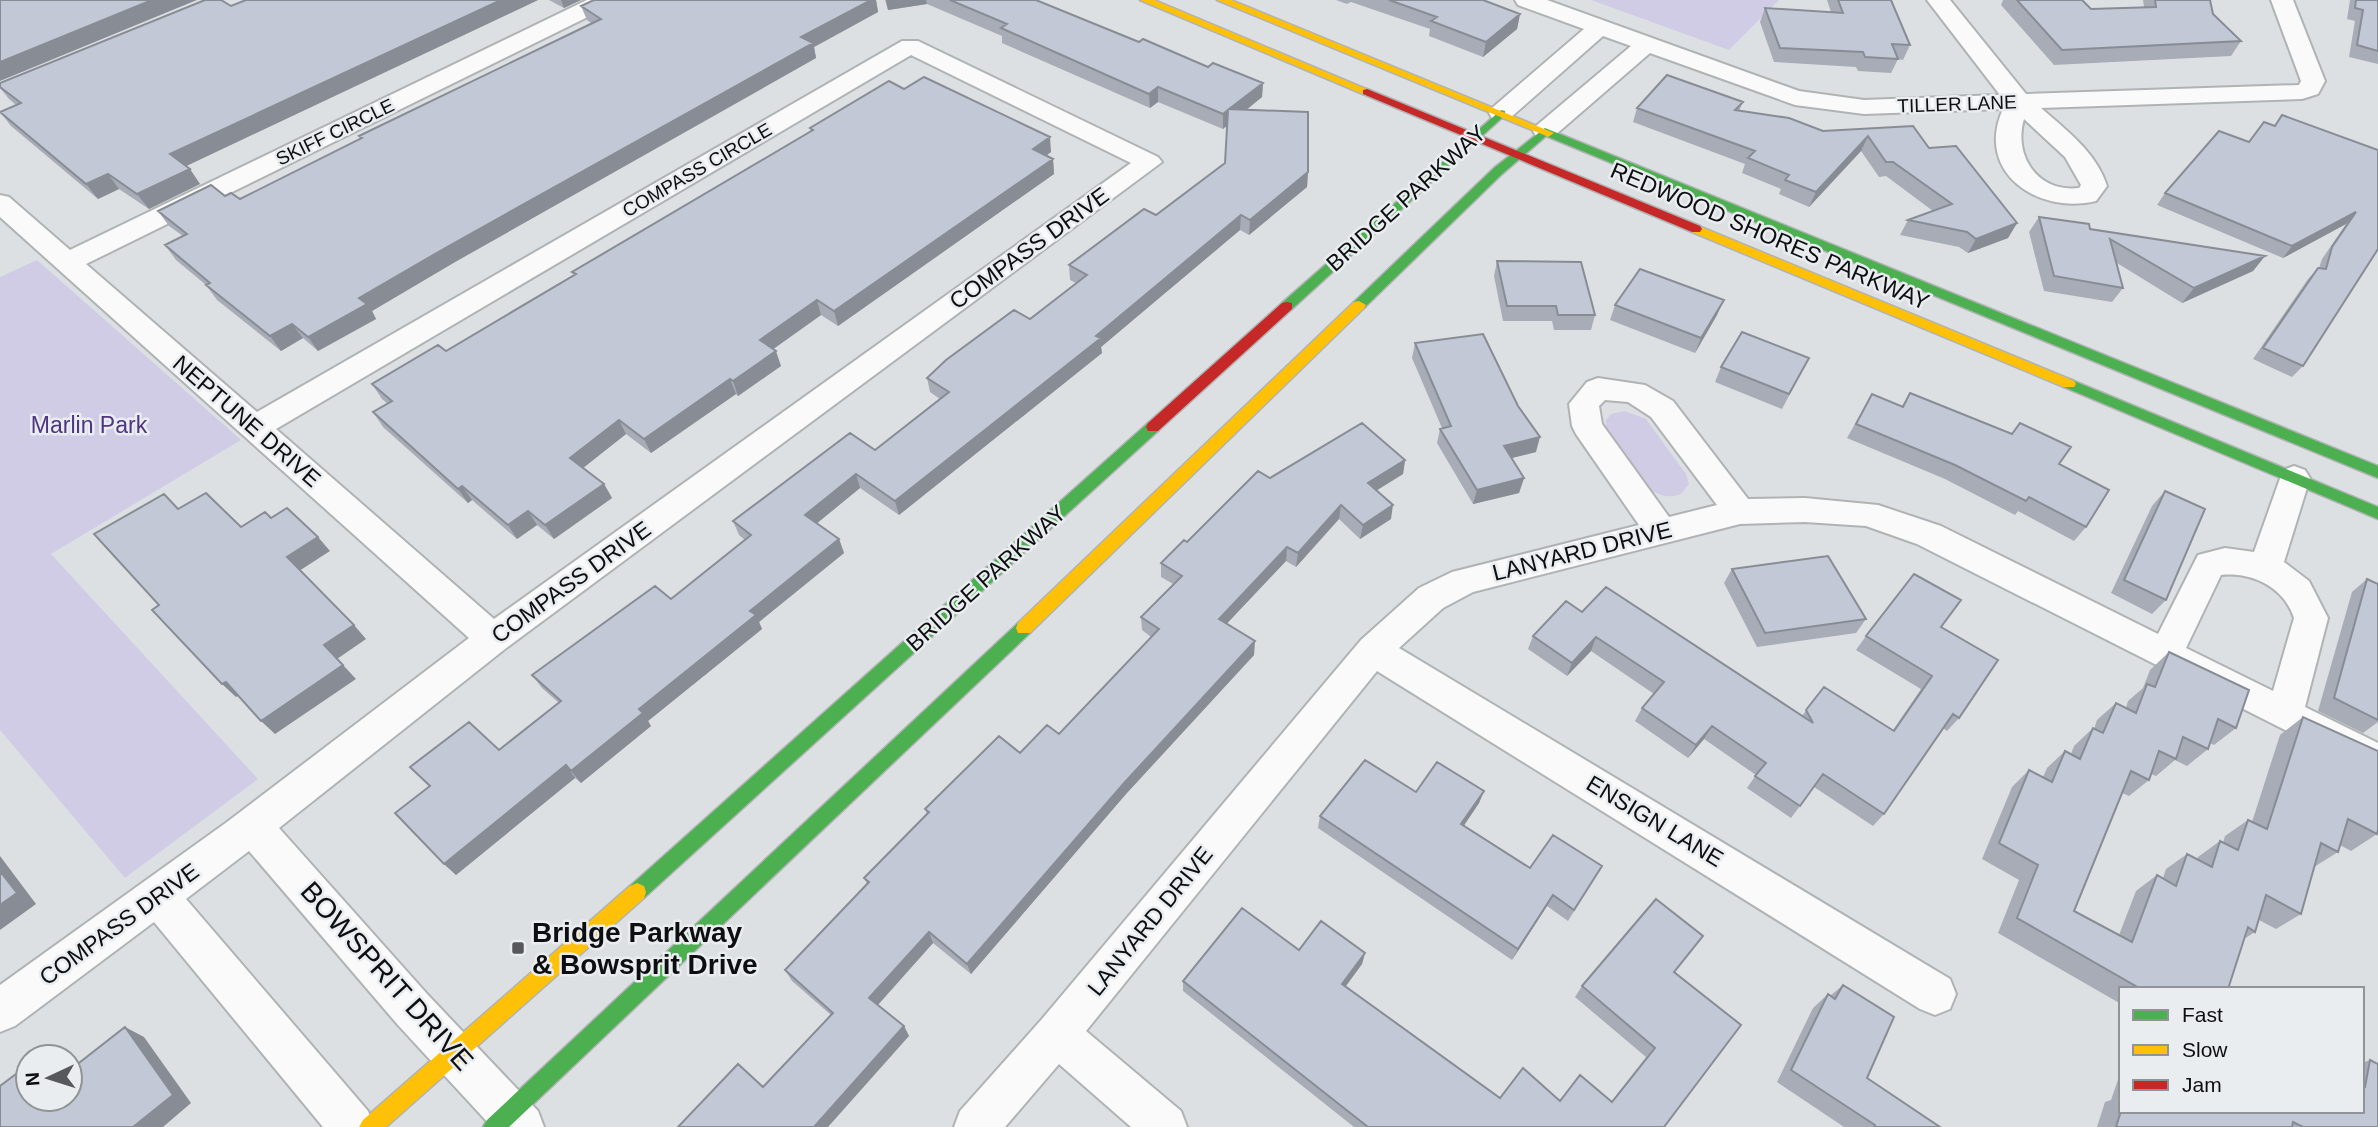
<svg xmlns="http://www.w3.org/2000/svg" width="2378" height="1127" viewBox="0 0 2378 1127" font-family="Helvetica,sans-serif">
<rect width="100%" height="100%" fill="#dde0e2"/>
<path fill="#d0cce6" d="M1591 0H1779L1729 50Z
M37 260 241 440 51 554 258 779 125 878 0 730V277Z
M1625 411 1646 419 1686 474 1689 484 1681 494C1646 508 1623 454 1606 431V420L1611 414Z"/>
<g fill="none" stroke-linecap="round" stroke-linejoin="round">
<g stroke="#b0b3b4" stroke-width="4">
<path id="street" d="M587 0H615L612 5 86 264 257 412 902 41H918L1158 157 1162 162 505 649 279 828 428 995 538 1111 544 1127H492L398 1025 249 851 186 899 368 1111 374 1127H323L154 922 15 1026 0 1032V985L227 822 469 638 0 217V195L9 197 70 250ZM911 55 1131 163 494 619 276 429Z
M1515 0H1547L1799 91 1864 100 2000 95 1927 0H1950L2026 94 2299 85 2301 81 2271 0H2293L2325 81 2318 94 2302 99 2041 108C2067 131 2096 152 2107 186L2096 201C2039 215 1974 173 2003 109L1864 114 1795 105 1650 53 1554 136H1536L1533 131 1536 126 1631 46 1603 36 1510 118H1492L1489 113 1492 108 1584 29 1518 5ZM2024 119 2065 157 2081 185 2079 188C2038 193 2013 156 2024 119Z
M1598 378 1645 385 1673 401 1748 499 1805 498 1878 505 1941 526 2158 634 2198 555 2225 548 2254 552 2283 470 2294 466 2305 470 2310 478 2284 562 2309 581 2328 618 2305 707 2378 743V777L1917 544 1866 526 1805 522 1740 524 1473 592 1443 608 1399 648 1950 979 1956 994 1950 1009 1935 1015 1920 1009 1377 671 1086 1031 1181 1111 1187 1127H1131L1059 1064 1005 1127H954L960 1111 1042 1019 1361 640 1419 588 1452 572 1639 525 1576 434 1572 426 1569 404 1587 382ZM1605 400 1628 402 1651 417 1717 505 1669 517 1602 424 1599 406ZM2221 575C2252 572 2284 587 2294 618L2273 691 2186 648Z"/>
</g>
<g stroke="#b0b3b4" stroke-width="3">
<path id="fast" d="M1501 110 1505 111V115L1292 309H1282V303Z
M1545 128 2378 466V478L1546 136 1502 174 1364 308H1354V302L1494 168Z
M2069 379 2378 507V519L2064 387 2062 384 2064 381Z
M1153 422 1160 427 1158 431 644 898 637 901 630 898 628 892 630 886 1148 423Z
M1024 621 1030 623 1032 628 1030 633 509 1127H483L487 1120 1018 623Z"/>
</g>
<g stroke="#b0b3b4" stroke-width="3">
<path id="slow" d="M1140 0H1154L1373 92 1363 94Z
M1217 0H1231L1554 133 1548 137 1544 135Z
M1696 225 2074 381 2076 384 2074 387H2064L1692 232V226Z
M1359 301 1366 305 1364 308 1030 633H1018L1016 628 1018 623 1354 302Z
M637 883 644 886 646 892 644 898 386 1127H359L363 1120 630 886Z"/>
</g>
<g stroke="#b0b3b4" stroke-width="3">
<path id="jam" d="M1367 89 1700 226 1702 229 1700 232H1692L1363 94V90Z
M1287 302 1292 303V309L1158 431H1148L1146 427 1148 423 1282 303Z"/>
</g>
<use href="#street" fill="#fafafb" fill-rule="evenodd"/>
<use href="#fast" fill="#4caf50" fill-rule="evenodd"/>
<use href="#slow" fill="#ffc107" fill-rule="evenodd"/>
<use href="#jam" fill="#c62828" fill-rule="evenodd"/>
</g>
<path fill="#a7acb7" d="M246 0H538L186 166 200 184 149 209 119 189 98 199 11 126 0 112 16 105 9 99 0 88V83L231 6Z
M549 0H581L564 8Z
M594 0H876L878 12 814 47 816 58 455 262 372 311 376 319 318 351 303 338 281 351 217 300 206 285 176 260 165 245 183 236 169 226 158 211 225 196 240 199 361 139 359 136 591 23 587 20 581 6Z
M885 0H1036L1139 42 1208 67 1263 83 1262 97 1246 110 1308 172 1307 187 1249 235 1240 230 1101 347 1102 353 899 515 860 488 817 523 839 539 844 553 759 622 762 629 648 721 651 726 581 783 575 778 456 875 444 864 499 750 559 703 542 688 532 675 671 599 745 540 739 535 733 521 875 450 940 399 930 392 927 378 1030 319 1076 283 1070 280 1069 265 1156 215 1225 163 1227 125 1223 129 1158 102 1150 108 1002 43V36L927 4 888 10Z
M1336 0H1483L1520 14 1517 29 1483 57 1429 36 1430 29 1351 2 1347 4Z
M1827 0H1891L1910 45 1903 60 1898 59 1891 73 1858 71 1856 67 1774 62 1760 22 1765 8 1831 12Z
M2003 0H2082L2091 9 2144 7 2143 0H2210L2213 14 2241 41 2231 56 2054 65 2001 5Z
M2350 0H2378V64L2349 57 2355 21 2347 19Z
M904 89 1051 152 1046 156 1053 159 1054 174 838 326 821 315 773 349 781 366 738 396 736 394 651 453 626 434 583 468 604 484 612 498 554 539 537 525 517 539 472 500 468 503 383 427 373 412 388 404 382 399 372 384 446 351 573 275 572 272 811 131 810 128Z
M1743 102 1739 111 1823 131 1913 126 1929 148 2017 223 2008 238 1968 253 1959 247 1900 235 1908 220 1933 211 1886 176 1879 177 1861 151 1809 207 1779 194 1781 189 1742 173 1745 164 1633 122 1637 108Z
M2274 126 2378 150 2303 366 2292 377 2253 359 2308 279 2318 268H2319L2322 259 2346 224 2283 258 2157 205 2165 193Z
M2039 217 2090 229 2265 256 2253 271 2182 303 2117 263 2123 288 2112 302 2044 291 2029 232Z
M1497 261 1595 315 1591 330H1554L1552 321H1503L1494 276Z
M1615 305 1717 315 1695 353 1610 320Z
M1415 343 1536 452 1511 458 1524 478 1519 493 1473 504 1437 443 1440 429 1442 428 1412 358Z
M1809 358 1782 409 1715 382 1721 367Z
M1910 393 2059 464 2086 527 2074 541 2018 511 2015 515 1945 479 1847 438 1872 394 1902 406Z
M1405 460 1403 474 1377 490 1391 519 1360 539 1339 519 1296 567 1286 561 1227 623 1254 655 1126 794 971 974 933 943 878 1005 904 1026 909 1036 763 1087 831 1015 792 981 785 970 867 884 864 878 927 814 925 809 1020 753 1059 734 1151 637 1142 630 1141 617 1173 584 1161 577V563L1270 478Z
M2165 491 2166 600 2152 614 2111 593 2152 506Z
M1732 569 1866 619 1856 633 1757 647 1724 583Z
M2367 579 2378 584V722L2363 733 2318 711 2352 592Z
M1582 612 1802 716 1824 687 1893 730 1921 689 1856 650 1866 636 1941 627 1959 718 1947 731 1943 728 1884 814 1873 826 1814 787 1791 818 1747 788 1756 775 1704 739 1688 758 1635 721 1642 708 1654 694 1591 651 1567 676 1528 649 1533 636Z
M2169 652 2236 728 2214 745 2210 743 2208 749 2187 766 2175 760 2156 776 2151 774 2149 780 2129 796 2122 793 2074 911 2119 935 2136 891 2157 875 2163 878 2166 869 2187 854 2197 859 2198 857 2220 841 2223 843 2225 836 2248 820 2252 822 2280 735 2303 717 2377 834 2351 851 2340 845 2338 852 2314 867 2301 914 2276 929 2259 920 2255 932 2244 939 2228 989H2121V1004L1998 933 2019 880 1982 859 2012 787 2029 770 2043 777 2047 768 2065 751 2071 754 2074 746 2093 728 2094 729 2097 720 2116 703 2126 708 2128 701 2143 688 2150 670Z
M1484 791 1479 803 1464 825 1530 868 1602 866 1568 921 1547 906 1512 960 1318 828 1320 816 1416 792Z
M1299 950 1365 953 1362 964 1346 986 1500 1098 1611 1102 1646 1057 1575 997 1582 986 1674 972 1664 1127H1354L1183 991V981Z
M1843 985 1867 1078 1940 1127H1844L1777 1082 1813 1008 1828 994 1830 996Z
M2370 1060 2378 1127H2097L2105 1102 2111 1100 2121 1071V1111H2362V1063Z"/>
<path fill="#888c95" d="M152 0H197L0 81V62Z
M501 0H538L180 169 170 154Z
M561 0H581L564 8Z
M871 0H876L878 12 814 47 816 58 455 262 372 311 376 319 318 351 308 337 359 298 801 37Z
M886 0H926L927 4 888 10Z
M1520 14 1517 29 1483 57 1486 42Z
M1263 83 1262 97 1229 124V109Z
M1158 87V102L1150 108 1149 94Z
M1228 110V125L1223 129V114Z
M1868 136 1861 151 1809 207 1816 192Z
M1050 137 1051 152 1034 164 1033 149Z
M1053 159 1054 174 838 326 834 311Z
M190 169 200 184 149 209 137 194Z
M1308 172 1307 187 1249 235 1250 220Z
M108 174 119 189 98 199 86 184Z
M2356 212 2346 224 2283 258 2292 246Z
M1241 215 1240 230 1101 347 1102 353 899 515 895 501Z
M2017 223 2008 238 1968 253 1976 239Z
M2265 256 2253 271 2182 303 2194 288Z
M817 300 821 315 765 355 760 340Z
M1724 300 1717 315 1695 353 1701 338Z
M292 324 303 338 281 351 270 336Z
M776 351 781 366 738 396 733 381Z
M730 379 736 394 651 453 644 439Z
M619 420 626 434 578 472 570 458Z
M1540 437 1536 452 1500 461 1504 446Z
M1405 460 1403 474 1366 497 1368 483Z
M856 474 860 488 810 529 805 515Z
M1524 478 1519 493 1473 504 1477 490Z
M604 484 612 498 554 539 545 525Z
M462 486 472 500 468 503 458 489Z
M1341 505 1339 519 1296 567 1298 553Z
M1393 505 1391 519 1360 539 1363 525Z
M528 511 537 525 517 539 508 525Z
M318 537 330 551 299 571 287 557Z
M839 539 844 553 759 622 762 629 648 721 651 726 581 783 571 771 750 611Z
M1287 547 1286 561 1219 632V619Z
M354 625 366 639 337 659 324 645Z
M1596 637 1591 651 1567 676 1572 663Z
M1255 641 1254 655 1126 794 971 974 967 964 1125 782Z
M343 665 356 679 275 734 261 721Z
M226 682 240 695 236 697 222 684Z
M1712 726 1704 739 1688 758 1696 745Z
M566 765 575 778 456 875 444 864Z
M1484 791 1479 803 1457 836 1461 824Z
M0 856 36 904 0 930Z
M1553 895 1547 906 1512 960 1518 949Z
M929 932 933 943 875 1008 869 998Z
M1365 953 1362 964 1340 994 1342 984Z
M904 1026 909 1036 828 1127H814Z
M125 1027 144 1037 191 1103 163 1127H133Z"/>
<path fill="#c2c8d5" stroke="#888c95" stroke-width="2" d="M0 0H152L0 62Z
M205 0H221L231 6 246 0H501L170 154 190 169 137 194 108 174 86 184 0 112 21 103 0 87V83Z
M594 0H871L801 37 813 43 447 247 359 298 367 304 308 337 292 324 270 336 206 285 210 283 165 245 187 234 158 211 211 185 225 196 231 193 240 199 362 138 359 136 601 19 581 6Z
M950 0H1036L1139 42 1143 39 1208 67 1213 63 1263 83 1229 109 1308 112V172L1250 220 1241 215 1096 336 1101 338 895 501 856 474 805 515 839 539 750 611 756 615 639 709 643 713 571 771 566 765 444 864 395 813 430 786 410 767 469 722 499 750 561 701 532 675 655 586 671 599 751 535 733 521 850 433 875 450 949 392 927 378 946 360 1014 310 1030 319 1087 275 1069 265 1144 209 1156 215 1225 163 1228 110 1223 114 1158 87 1149 94 1001 28 1007 24Z
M1389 0H1483L1520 14 1486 42 1431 21 1437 17Z
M1838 0H1891L1910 45 1892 44 1898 59 1865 57 1863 52 1780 48 1765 8 1843 13Z
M2017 0H2082L2091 9 2156 7 2155 0H2210L2213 14 2241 41 2062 50Z
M2356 0H2378V51L2357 45 2363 10 2355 8Z
M1667 75 1743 102 1735 110 1789 118 1823 131 1913 126 1929 148 1956 146 2017 223 1976 239 1967 232 1908 220 1952 204 1893 162H1886L1868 136 1816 192 1785 180 1789 175 1748 158 1755 151 1637 108Z
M924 77 1050 137 1033 149 1053 159 834 311 817 300 760 340 776 351 733 381 730 379 644 439 619 420 570 458 604 484 545 525 528 511 508 525 462 486 458 489 373 412 392 401 372 384 438 345 446 351 576 274 572 272 813 130 810 128 889 81 904 89Z
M2282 115 2378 150V249L2303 366 2263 348 2318 268 2326 269 2332 247 2356 212 2292 246 2165 193 2219 131 2249 142 2264 122 2275 126Z
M2039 217 2089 224 2090 229 2265 256 2194 288 2110 239 2123 288 2054 276Z
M1497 261 1581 262 1595 315H1558L1556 306H1507Z
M1640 269 1724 300 1701 338 1615 305Z
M1742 332 1809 358 1789 394 1721 367Z
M1483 334 1518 406 1540 437 1504 446 1524 478 1477 490 1440 429 1451 426 1415 343Z
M1910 393 2012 434 2020 423 2071 447 2059 464 2109 490 2086 527 2029 497 2026 501 1955 465 1856 424 1872 394 1903 407Z
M1362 423 1405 460 1368 483 1393 505 1363 525 1341 505 1298 553 1287 547 1219 619 1255 641 1125 782 967 964 929 932 869 998 904 1026 814 1127H678L738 1064 763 1087 833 1013 785 970 869 882 864 878 929 812 925 809 999 736 1020 753 1047 725 1059 734 1159 629 1141 617 1182 576 1161 563 1184 540 1187 542 1258 471 1270 478Z
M2165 491 2205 509 2166 600 2124 580Z
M206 493 241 527 265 512 271 518 287 508 318 537 287 557 354 625 324 645 343 665 261 721 226 682 222 684 152 610 159 605 94 534 164 494 178 509Z
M1828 556 1866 619 1765 633 1732 569Z
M1914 574 1961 600 1941 627 1998 660 1959 718 1953 714 1884 814 1823 774 1800 806 1755 776 1766 763 1712 726 1696 745 1642 708 1664 682 1596 637 1572 663 1533 636 1566 601 1582 612 1606 587 1813 723 1806 710 1824 687 1894 731 1932 676 1866 636Z
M2367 579 2378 584V720L2334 698Z
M2169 652 2249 690 2236 728 2218 719 2208 749 2183 737 2176 759 2159 751 2149 780 2131 771 2074 911 2132 942 2157 875 2176 886 2187 854 2212 867 2220 841 2238 850 2248 820 2267 829 2303 717 2378 751V830L2377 834 2348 819 2338 852 2321 843 2301 914 2266 895 2255 932 2248 927 2228 989H2141L2017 918 2038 865 1999 843 2029 770 2052 782 2065 751 2080 759 2093 728 2103 733 2116 703 2136 713 2147 684 2155 687Z
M1365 760 1416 792 1437 762 1484 791 1461 824 1530 868 1553 835 1602 866 1574 910 1553 895 1518 949 1320 816Z
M0 871 17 893 0 905Z
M1656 899 1703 936 1674 972 1741 1025 1664 1127H1368L1183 981 1242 908 1299 950 1321 921 1365 953 1342 984 1500 1098 1523 1068 1560 1101 1580 1075 1612 1102 1655 1048 1582 986Z
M1843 985 1894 1017 1867 1078 1940 1127H1874L1875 1125 1791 1070 1828 994 1835 999Z
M125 1027 173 1095 133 1127H0V1086L28 1065V1099H70V1070Z
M46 1052 49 1057H39Z
M2370 1060 2378 1064V1127H2303L2293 1122 2292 1127H2116L2121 1111H2362V1086L2365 1087Z"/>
<rect fill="#565859" stroke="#e9edf0" stroke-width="2.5" x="511" y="941" width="14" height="14" rx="3.5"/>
<g text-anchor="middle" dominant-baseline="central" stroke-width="5" stroke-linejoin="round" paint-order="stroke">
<g font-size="19" fill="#0d0e0f" stroke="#e9edf0">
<text transform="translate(1957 104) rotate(-2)">TILLER LANE</text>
<text transform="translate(335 132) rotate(-26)">SKIFF CIRCLE</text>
<text transform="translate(697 170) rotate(-30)">COMPASS CIRCLE</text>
</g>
<g font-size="23" fill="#0d0e0f" stroke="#e9edf0">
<text transform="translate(1406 198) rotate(-42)">BRIDGE PARKWAY</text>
<text transform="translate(1770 236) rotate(23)">REDWOOD SHORES PARKWAY</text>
<text transform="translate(1029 248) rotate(-36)">COMPASS DRIVE</text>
<text transform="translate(247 421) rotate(41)">NEPTUNE DRIVE</text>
<text transform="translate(1582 551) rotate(-14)">LANYARD DRIVE</text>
<text transform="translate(986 578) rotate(-42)">BRIDGE PARKWAY</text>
<text transform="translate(571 582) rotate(-36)">COMPASS DRIVE</text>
<text transform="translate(1655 821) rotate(31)">ENSIGN LANE</text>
<text transform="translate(1150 921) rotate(-51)">LANYARD DRIVE</text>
<text transform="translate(119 924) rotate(-36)">COMPASS DRIVE</text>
</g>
<g font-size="23" fill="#4f3582" stroke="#e9edf0">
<text x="89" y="425">Marlin Park</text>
</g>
<g font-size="28" font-weight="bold" fill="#0d0e0f" stroke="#e9edf0" text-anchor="start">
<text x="532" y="932">Bridge Parkway<tspan x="532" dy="32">&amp; Bowsprit Drive</tspan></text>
</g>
<g font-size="28" fill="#0d0e0f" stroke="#e9edf0">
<text transform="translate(387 976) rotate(48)">BOWSPRIT DRIVE</text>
</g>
</g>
<rect x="2119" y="987" width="245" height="126" fill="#e9edf0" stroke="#919496" stroke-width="2"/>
<rect x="2133" y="1010" width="35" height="10" fill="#4caf50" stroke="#919496" stroke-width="2"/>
<text x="2182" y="1022" font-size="21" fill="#0d0e0f">Fast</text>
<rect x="2133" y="1045" width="35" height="10" fill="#ffc107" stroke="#919496" stroke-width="2"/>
<text x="2182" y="1057" font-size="21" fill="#0d0e0f">Slow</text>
<rect x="2133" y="1080" width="35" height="10" fill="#c62828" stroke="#919496" stroke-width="2"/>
<text x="2182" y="1092" font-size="21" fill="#0d0e0f">Jam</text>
<g transform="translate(49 1078) rotate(266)"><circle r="33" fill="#e9edf0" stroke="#919496" stroke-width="2"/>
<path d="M0-5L12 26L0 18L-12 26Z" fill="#565859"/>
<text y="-10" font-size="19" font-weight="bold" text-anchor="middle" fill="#0d0e0f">N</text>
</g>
</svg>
